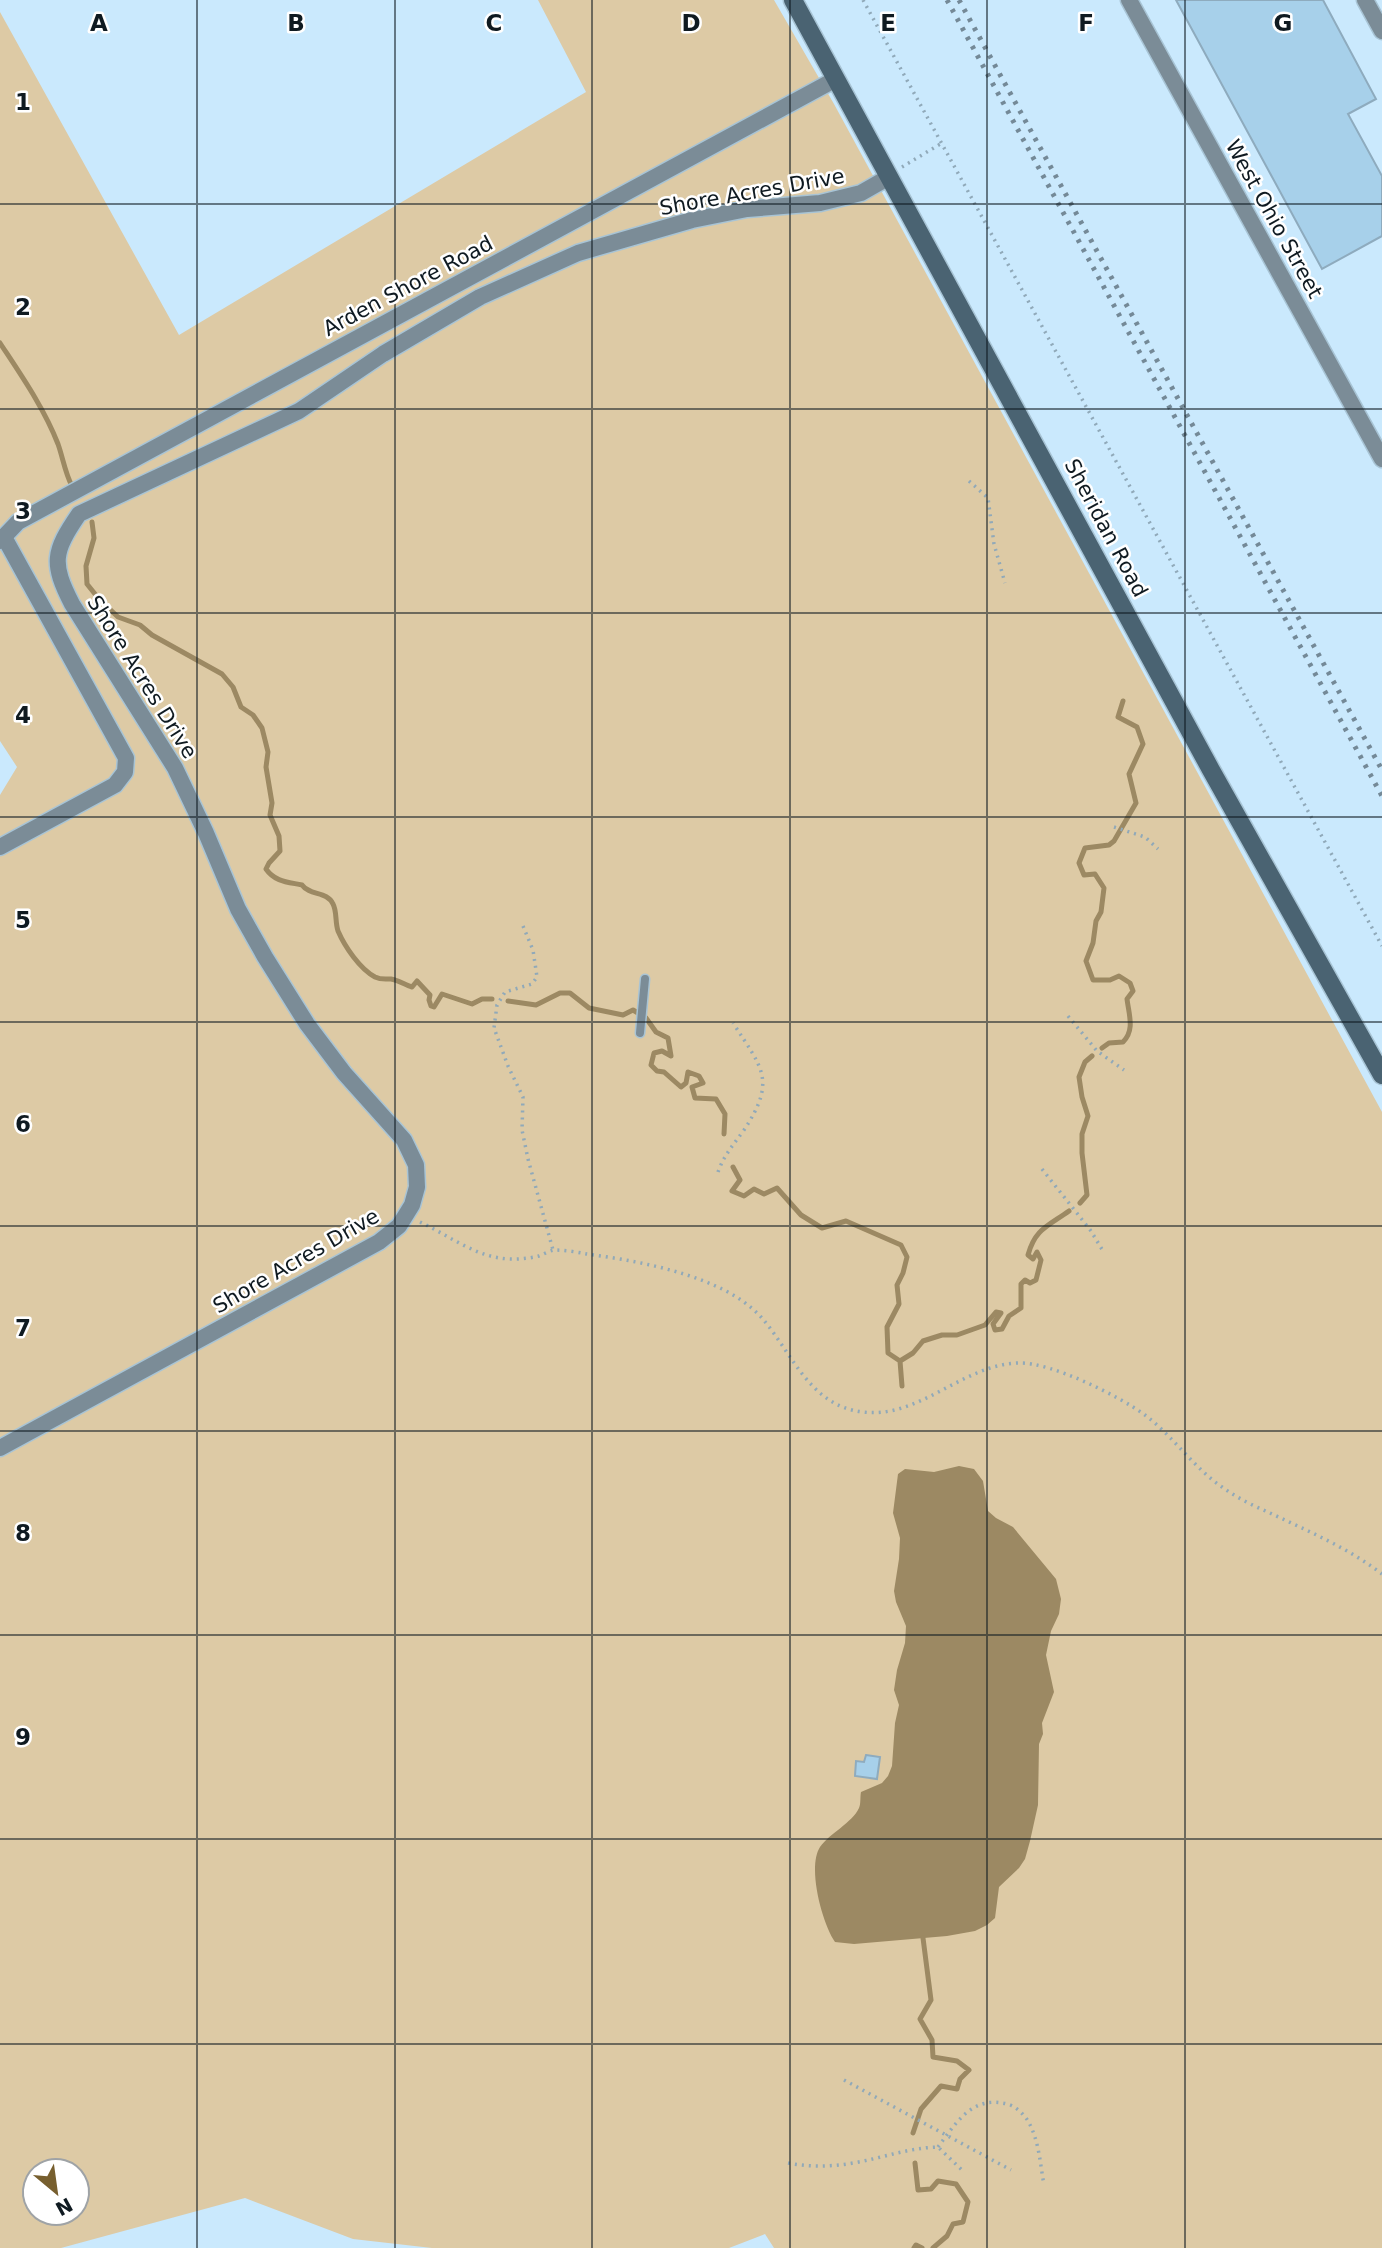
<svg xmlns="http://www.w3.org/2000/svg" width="1382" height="2248" viewBox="0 0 1382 2248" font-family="'DejaVu Sans',sans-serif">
<rect width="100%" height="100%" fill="#cae9fd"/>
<path fill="#ddcaa5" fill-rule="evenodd" d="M538 0H774L834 104 1382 1112V2248H774L765 2234 729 2248H432L353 2239 245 2198 61 2248H0V795L17 767 0 741V12L179 335 586 92ZM35 2171H77V2213H35Z"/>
<path fill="#9c8963" d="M959 1466 974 1469 983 1481 988 1511 996 1518 1013 1527 1056 1579 1061 1599 1059 1614 1051 1631 1046 1655 1054 1692 1042 1723 1043 1734 1039 1744 1038 1805 1030 1841 1025 1859 1019 1868 999 1887 995 1918 987 1925 975 1931 947 1936 854 1944 835 1942C822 1923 807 1867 820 1847 830 1833 852 1823 859 1808 861 1804 860 1796 861 1792L882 1783 888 1776 892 1766 895 1723 899 1705 894 1690 897 1670 905 1643 906 1626 896 1602 894 1591 899 1559 900 1538 893 1513 898 1474 905 1469 934 1472Z"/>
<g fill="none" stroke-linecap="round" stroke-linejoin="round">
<path stroke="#9c8963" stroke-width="5" d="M0 343C21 375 44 408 58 444 63 458 65 473 72 486
M92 522 94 538 86 566 87 584 99 599 118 617 140 625 152 635 222 674 233 687 241 707 253 715 262 728 268 752 266 767 272 803 270 815 279 836 280 851 269 863 266 869C275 882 288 882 302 885 310 896 327 891 333 904 337 911 335 922 338 931 345 947 360 969 375 977 381 980 385 979 391 979 398 980 405 985 412 987L417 981 430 995 429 1000 431 1006 434 1007 442 994 472 1004 482 999H492
M508 1001 536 1005 560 993H570L589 1008 623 1015 633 1010 646 1018 656 1032 668 1038 671 1056 662 1051 654 1053 651 1065 657 1071 664 1072 681 1087 686 1083 688 1072 699 1076 703 1083 692 1087 695 1098 716 1099 725 1114 724 1134
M1102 1048 1109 1043 1123 1042C1135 1030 1129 1015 1127 999L1133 991 1130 983 1119 976 1110 980H1093L1086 961 1093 943 1096 921 1101 912 1104 888 1095 874 1084 875 1079 863 1085 848 1109 845 1114 841 1136 803 1129 774 1143 744 1137 727 1118 717 1123 701
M733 1167 740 1180 732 1191 744 1196 754 1189 764 1194 777 1188 801 1215 822 1228 846 1221 901 1245 907 1257 903 1273 897 1285 899 1304 887 1327 888 1353 900 1361
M1080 1203 1087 1195 1082 1153V1134L1088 1116 1082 1097 1079 1077 1085 1062 1092 1056
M900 1361 913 1353 923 1341 942 1335H957L985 1325 996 1312 1001 1313 993 1324 995 1330 1002 1329 1009 1316 1021 1308V1284L1025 1280 1030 1283 1036 1280 1041 1260 1037 1252 1033 1259 1028 1255C1035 1229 1048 1226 1069 1211
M900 1361 902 1386
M913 2133 921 2109 941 2086 957 2089 960 2079 969 2070 957 2061 933 2057 932 2040 920 2019 931 2000 923 1938
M915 2163 918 2190 931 2189 938 2181 956 2184 968 2202 963 2222 953 2224 947 2236 933 2248
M914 2248 916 2245 922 2248"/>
</g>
<path fill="#a7d0ea" stroke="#8eabbe" stroke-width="2" d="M1176 0H1323L1376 99 1348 114 1382 176V236L1322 269Z
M866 1755 880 1757 877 1779 855 1776 856 1761 864 1762Z"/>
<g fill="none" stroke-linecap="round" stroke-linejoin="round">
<g stroke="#a8c4d5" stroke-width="11">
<path id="service" d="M640 1033 645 979"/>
</g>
<g stroke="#a8c4d5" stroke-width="19">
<path id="minor" d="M1129 0 1382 459
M1365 0 1382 31
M0 541 18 522 836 79
M0 847 115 785 125 772 126 758 4 537
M0 1448 379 1242 399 1226 412 1205 417 1187 416 1165 404 1140 344 1073 307 1024 265 957 238 909 206 833 175 768 72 604C51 563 53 552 79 514L299 411 383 354 480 297 578 253 692 220 747 209 820 203 861 193 889 177"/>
</g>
<g stroke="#a8c4d5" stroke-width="21">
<path id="secondary" d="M793 0 1211 770 1382 1075"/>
</g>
<path stroke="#90a9b9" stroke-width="3.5" stroke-dasharray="2 5" stroke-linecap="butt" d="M863 0 1382 946
M902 167 942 143
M969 481 988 498 994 544 1005 583
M1114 827 1145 837 1158 849
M523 926 533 950 537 977 532 984 505 992 497 1005 494 1028 508 1066 523 1097 522 1130 528 1159 553 1250
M1068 1016 1097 1051 1124 1070
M1042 1169 1091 1231 1103 1251
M718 1172C724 1155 734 1144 744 1130 777 1080 762 1068 733 1023
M420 1222C446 1234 472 1254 500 1258 512 1260 527 1259 539 1256 544 1254 549 1251 554 1250 565 1250 577 1252 587 1254 631 1260 680 1269 720 1288 735 1295 750 1305 761 1317 792 1352 809 1406 863 1412 920 1419 963 1364 1019 1363 1051 1362 1119 1396 1145 1415 1173 1436 1193 1467 1222 1487 1237 1498 1254 1506 1270 1513 1308 1531 1348 1548 1382 1574
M938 2147C956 2123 972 2095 1007 2104 1015 2106 1023 2113 1028 2121 1039 2140 1040 2163 1044 2185
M788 2163C809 2167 831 2167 853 2163 883 2158 907 2148 938 2147L964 2172"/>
<use href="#service" stroke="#7b8c97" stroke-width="8"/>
<use href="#minor" stroke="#7b8c97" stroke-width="16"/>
<use href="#secondary" stroke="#4a6372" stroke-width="18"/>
<path stroke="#748997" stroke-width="5" stroke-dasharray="3.5 7" stroke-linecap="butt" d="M947 0 1382 796
M959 0 1382 770"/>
<path stroke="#90a9b9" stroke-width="3.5" stroke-dasharray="2 5" stroke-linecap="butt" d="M844 2080 1011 2170"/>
</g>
<path fill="none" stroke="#0f1a21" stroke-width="2" stroke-opacity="0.55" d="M197 0V2248M395 0V2248M592 0V2248M790 0V2248M987 0V2248M1185 0V2248M0 204H1382M0 409H1382M0 613H1382M0 817H1382M0 1022H1382M0 1226H1382M0 1431H1382M0 1635H1382M0 1839H1382M0 2044H1382"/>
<g text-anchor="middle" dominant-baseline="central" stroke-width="5" stroke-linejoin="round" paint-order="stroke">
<g font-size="21" fill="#0f1a21" stroke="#fff">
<text transform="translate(752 192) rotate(-10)">Shore Acres Drive</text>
<text transform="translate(1274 219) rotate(61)">West Ohio Street</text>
<text transform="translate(408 286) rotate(-28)">Arden Shore Road</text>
<text transform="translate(1106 528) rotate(62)">Sheridan Road</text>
<text transform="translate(142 677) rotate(58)">Shore Acres Drive</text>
<text transform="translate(296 1261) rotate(-30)">Shore Acres Drive</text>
</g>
</g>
<g font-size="23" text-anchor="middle" font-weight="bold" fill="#0f1a21" stroke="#fff" stroke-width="5" stroke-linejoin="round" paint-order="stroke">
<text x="99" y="31">A</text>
<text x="296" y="31">B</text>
<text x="494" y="31">C</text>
<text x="691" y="31">D</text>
<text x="888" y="31">E</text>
<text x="1086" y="31">F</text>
<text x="1283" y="31">G</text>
<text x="23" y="110">1</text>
<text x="23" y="315">2</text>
<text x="23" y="519">3</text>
<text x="23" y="723">4</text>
<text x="23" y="928">5</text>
<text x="23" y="1132">6</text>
<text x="23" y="1336">7</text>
<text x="23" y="1541">8</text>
<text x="23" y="1745">9</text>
</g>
<g transform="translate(56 2192) rotate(151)"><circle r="33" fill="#ffffff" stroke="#9fa3a6" stroke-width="2"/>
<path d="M0-5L12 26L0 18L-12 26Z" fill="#775f2f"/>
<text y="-10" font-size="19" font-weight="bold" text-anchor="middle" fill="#0f1a21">N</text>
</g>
</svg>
